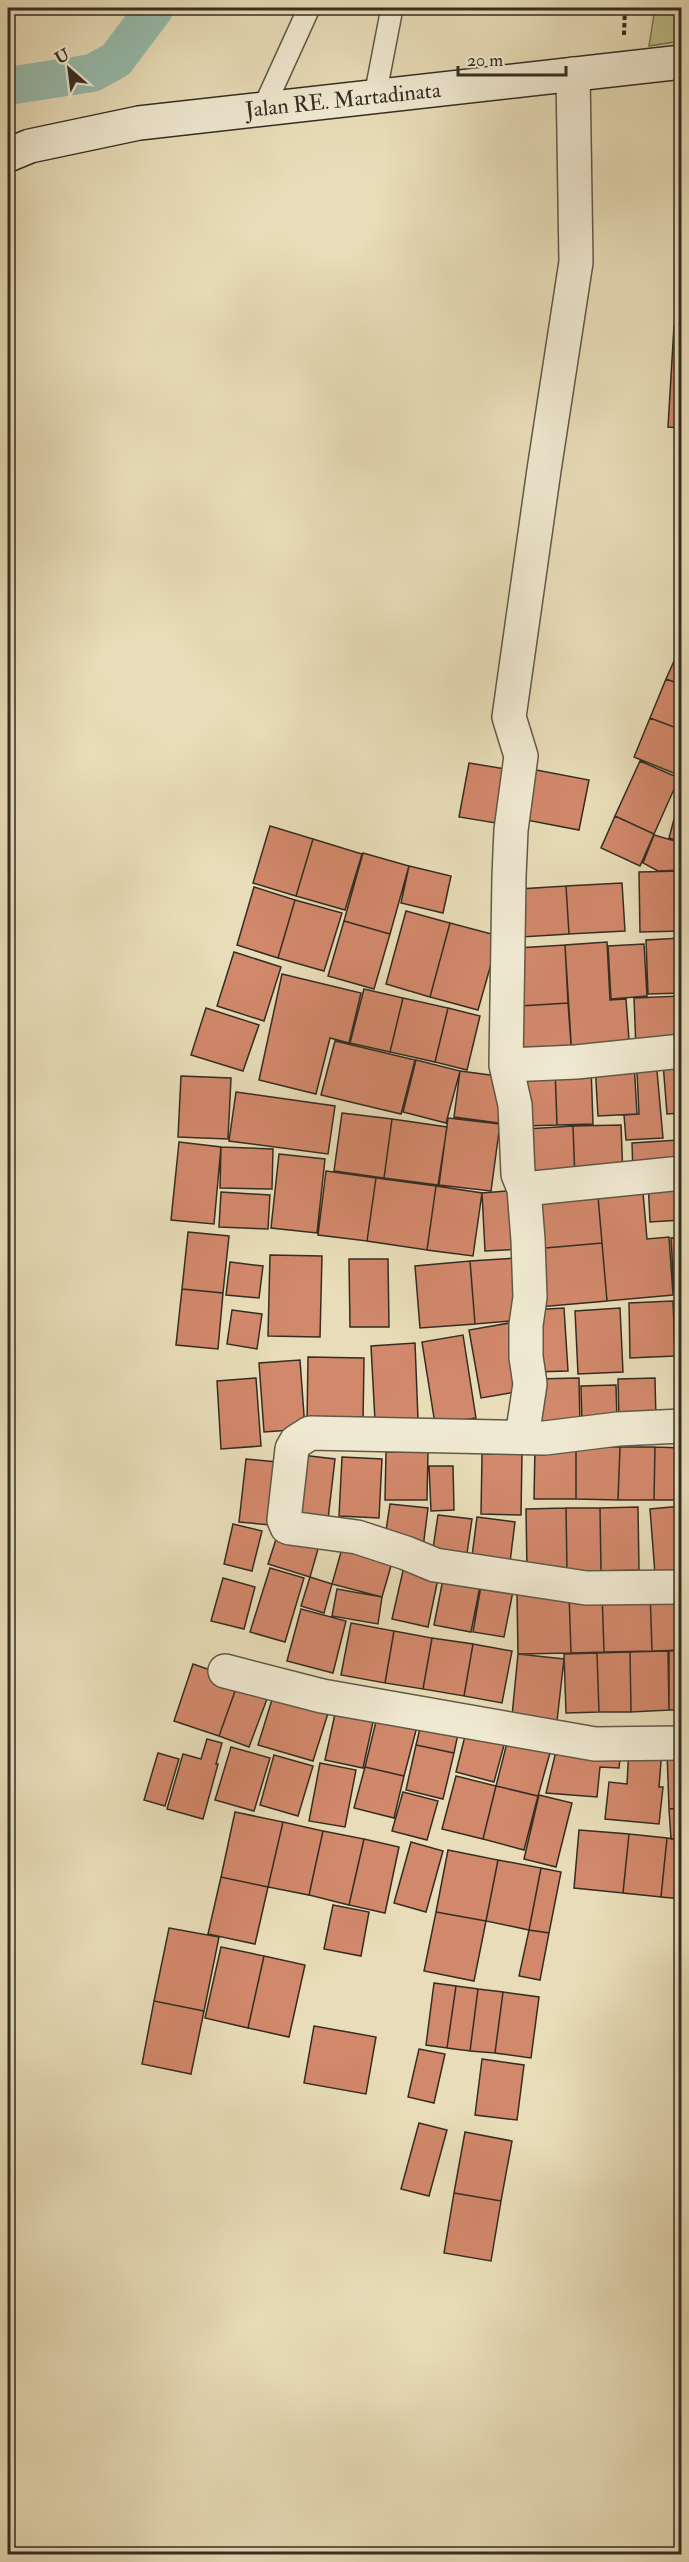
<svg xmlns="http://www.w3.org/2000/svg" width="689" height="2562" viewBox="0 0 689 2562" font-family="'IM FELL Double Pica',serif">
<rect width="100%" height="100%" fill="#e8ddb8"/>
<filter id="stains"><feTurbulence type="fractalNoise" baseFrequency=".00333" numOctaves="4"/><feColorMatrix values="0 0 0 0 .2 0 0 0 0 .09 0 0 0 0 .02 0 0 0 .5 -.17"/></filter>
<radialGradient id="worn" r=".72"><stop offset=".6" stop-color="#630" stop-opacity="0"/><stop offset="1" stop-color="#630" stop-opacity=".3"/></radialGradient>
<path fill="#bdbf8a" stroke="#787656" stroke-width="1.5" d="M655 8H681V41L649 46Z"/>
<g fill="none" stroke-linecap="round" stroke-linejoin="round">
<path stroke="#97bcad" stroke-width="38" d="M8 86 92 73 116 60 155 8"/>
</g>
<path fill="#d2886b" stroke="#342d23" stroke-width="1.5" d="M674 326 682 327V428L668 427Z
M682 643V685L666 679Z
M666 679 682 685V730L650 718Z
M650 718 682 730 681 776 634 757Z
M640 761 679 778 654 834 615 816Z
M469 763 517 771 508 825 459 817Z
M531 769 589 780 579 830 521 819Z
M678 804 682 805V842L669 838Z
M615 816 654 834 640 866 601 848Z
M270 826 313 839 296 896 253 883Z
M654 835 682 843V870L658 871 643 863Z
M313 839 362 854 345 910 296 896Z
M363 853 409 866 390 934 344 921Z
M409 866 451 876 443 913 401 903Z
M682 871V931L640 932 639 872Z
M622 883 625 931 569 934 566 886Z
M566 886 569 934 521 937 519 889Z
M254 887 295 900 278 958 237 945Z
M295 900 342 913 324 971 278 958Z
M406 911 450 923 430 997 386 984Z
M344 921 390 934 374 989 328 976Z
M450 923 499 936 478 1010 430 997Z
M682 938V993L648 994 646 940Z
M607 942 610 1000 626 999 630 1054 572 1058 565 945Z
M644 944 647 996 611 999 608 946Z
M565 945 568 1003 520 1006 517 948Z
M234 952 281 967 264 1021 217 1006Z
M282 974 361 993 349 1043 330 1038 316 1094 259 1080Z
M364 989 403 998 390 1052 350 1043Z
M682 996V1047L636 1049 634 998Z
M403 998 448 1008 435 1062 390 1052Z
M568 1003 572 1058 523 1061 520 1006Z
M206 1008 259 1025 243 1071 191 1055Z
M448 1008 480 1016 467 1070 435 1062Z
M335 1041 415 1060 401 1114 321 1095Z
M416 1060 460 1071 446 1123 403 1112Z
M682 1061V1113L667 1114 663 1063Z
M634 1062 637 1114 598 1116 595 1064Z
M591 1066 593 1124 557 1125 555 1068Z
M555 1068 557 1125 525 1126 523 1069Z
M460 1071 505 1077 499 1123 454 1117Z
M657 1071 663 1138 626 1140 624 1115 639 1114 637 1072Z
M181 1076 231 1078 228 1139 178 1137Z
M236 1092 335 1106 328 1154 229 1141Z
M342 1113 392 1119 384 1178 334 1171Z
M448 1118 500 1124 491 1191 439 1185Z
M392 1119 447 1127 438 1185 384 1178Z
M621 1125 623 1177 575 1180 573 1126Z
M573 1126 575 1180 528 1182 526 1129Z
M678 1140 680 1172 633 1175 632 1143Z
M179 1142 221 1147 214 1224 171 1220Z
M221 1147 273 1149 272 1189 220 1188Z
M279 1154 325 1159 317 1233 271 1228Z
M326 1171 376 1178 367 1241 318 1235Z
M682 1177V1220L650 1222 648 1179Z
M376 1178 436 1186 427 1250 367 1241Z
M642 1181 647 1239 669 1237 673 1295 607 1301 597 1185Z
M597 1185 602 1243 534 1249 529 1190Z
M436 1186 482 1193 473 1256 427 1250Z
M521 1190 524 1249 485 1251 482 1193Z
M221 1192 270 1195 268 1229 219 1227Z
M188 1232 229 1236 223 1293 182 1289Z
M682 1237V1290L674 1291 671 1238Z
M602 1243 607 1301 539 1307 534 1249Z
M270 1255 322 1256 320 1337 268 1336Z
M517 1258 521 1320 475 1324 470 1261Z
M349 1259H388L389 1327H350Z
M470 1261 475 1324 420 1328 415 1266Z
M230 1262 263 1266 259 1298 226 1295Z
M182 1289 223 1293 218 1349 176 1345Z
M673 1301 675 1356 630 1358 629 1303Z
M564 1308 568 1371 534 1372 531 1310Z
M620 1308 623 1372 578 1374 575 1311Z
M232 1310 262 1314 257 1349 227 1344Z
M515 1322 527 1390 481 1398 469 1330Z
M463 1335 476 1418 435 1424 422 1342Z
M415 1343 418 1419 375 1421 371 1346Z
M308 1357 364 1358 363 1424H307Z
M300 1360 305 1429 264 1432 259 1363Z
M256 1378 261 1446 221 1449 217 1381Z
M579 1378 580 1428 535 1429 534 1379Z
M655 1378 656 1421 619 1422 618 1379Z
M616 1385 617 1424 582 1425 581 1386Z
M535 1446H576V1499H534Z
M576 1446 620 1447 618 1500 576 1499Z
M620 1447H655L654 1500H618Z
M655 1447 682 1448V1500H654Z
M386 1452H428L427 1500H385Z
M293 1454 335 1459 327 1528 285 1523Z
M482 1454H522L521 1515 481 1514Z
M342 1457 382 1459 379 1518 339 1516Z
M246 1459 288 1463 282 1526 239 1522Z
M429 1466H453L454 1510 431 1511Z
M390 1504 428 1508 423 1548 384 1544Z
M682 1506V1572L655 1574 650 1509Z
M638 1507 639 1570 601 1571 600 1508Z
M566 1508 567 1571 527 1572 526 1509Z
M566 1508H600L601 1571H567Z
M438 1515 472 1519 465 1567 431 1562Z
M477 1517 515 1522 509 1570 471 1564Z
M233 1524 262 1531 252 1571 224 1564Z
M279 1530 320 1542 310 1577 268 1564Z
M345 1538 395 1552 382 1597 332 1584Z
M405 1562 440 1569 428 1627 392 1619Z
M270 1568 304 1578 285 1642 250 1632Z
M445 1569 482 1576 471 1632 434 1625Z
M310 1577 332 1584 324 1613 301 1606Z
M223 1578 255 1587 244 1629 211 1621Z
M482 1580 514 1586 504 1637 473 1632Z
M337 1589 382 1597 378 1624 332 1616Z
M682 1589V1650L652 1651 650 1590Z
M650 1590 652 1651 604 1652 602 1591Z
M602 1591 604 1652 571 1653 569 1593Z
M569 1593 571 1653 518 1654 517 1594Z
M301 1609 346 1621 333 1673 287 1661Z
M351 1623 394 1631 385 1683 341 1675Z
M394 1631 432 1638 423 1689 385 1683Z
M432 1638 473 1644 464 1696 423 1689Z
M473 1644 512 1651 502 1703 464 1696Z
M668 1651 669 1710 631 1712 630 1652Z
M669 1651H682V1710H669Z
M630 1652 631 1712H599L597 1653Z
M597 1653 599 1712 566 1713 564 1654Z
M518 1654 564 1659 557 1721 512 1716Z
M193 1664 239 1680 219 1736 174 1721Z
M239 1680 270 1691 249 1747 219 1736Z
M275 1690 330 1707 313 1761 258 1745Z
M338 1700 376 1708 363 1768 325 1760Z
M379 1709 419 1719 404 1776 365 1767Z
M422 1720 459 1729 454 1753 416 1745Z
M468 1724 507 1734 494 1782 456 1772Z
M510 1731 553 1742 538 1796 496 1786Z
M207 1739 222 1743 216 1764H218L203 1819 167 1809 183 1754 201 1759Z
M416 1745 454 1753 443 1799 406 1790Z
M231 1747 270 1758 254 1811 215 1800Z
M557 1747 621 1750 619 1768 600 1767 597 1797 546 1793Z
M629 1747 662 1749 659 1787H663L659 1824 605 1819 609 1782 627 1784Z
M682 1750V1808L669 1809 667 1751Z
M158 1753 179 1759 165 1806 144 1800Z
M274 1755 313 1766 298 1816 260 1805Z
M320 1763 356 1770 345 1827 309 1821Z
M365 1767 404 1776 394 1818 354 1808Z
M456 1776 496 1786 483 1839 442 1829Z
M496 1786 538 1796 524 1850 483 1839Z
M403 1792 438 1801 427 1840 392 1831Z
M539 1795 572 1803 556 1867 524 1859Z
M682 1808V1838L671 1839 669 1809Z
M235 1812 283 1822 268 1887 221 1877Z
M283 1822 323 1831 309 1895 268 1887Z
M579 1830 629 1834 623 1893 574 1888Z
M323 1831 364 1839 349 1905 309 1895Z
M629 1834 667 1838 661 1897 623 1893Z
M667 1838 682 1840V1899L661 1897Z
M364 1839 399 1847 385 1913 349 1905Z
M411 1842 443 1851 426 1912 394 1903Z
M448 1850 498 1860 486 1921 436 1912Z
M498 1860 541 1868 529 1930 486 1921Z
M541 1868 561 1872 549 1933 529 1930Z
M221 1877 268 1887 255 1944 208 1934Z
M333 1905 369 1912 361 1956 324 1949Z
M436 1912 486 1921 474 1981 424 1971Z
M169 1928 219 1937 204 2011 154 2001Z
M529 1930 549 1933 540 1980 519 1976Z
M221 1947 264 1956 248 2028 205 2018Z
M264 1956 305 1965 289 2037 248 2028Z
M434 1983 456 1986 447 2048 426 2045Z
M456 1986 478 1989 470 2051 447 2048Z
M478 1989 503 1992 495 2053 470 2051Z
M503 1992 539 1997 531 2058 495 2053Z
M154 2001 204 2011 191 2074 142 2064Z
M314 2026 376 2037 366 2094 304 2083Z
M419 2049 445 2054 434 2103 408 2097Z
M482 2059 524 2065 517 2120 475 2115Z
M419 2123 447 2130 429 2196 401 2189Z
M465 2132 512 2141 501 2201 454 2193Z
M454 2193 501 2201 491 2261 444 2253Z"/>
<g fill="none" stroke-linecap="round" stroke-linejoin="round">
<g stroke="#615948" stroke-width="24">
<path id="service" d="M375 96 392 8
M263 109 309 8"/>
</g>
<g stroke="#615948" stroke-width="36">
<path id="minor" d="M573 74 576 262 544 470 509 717 521 756 511 830 509 876 506 1065 576 1062 682 1051
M506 1065 515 1105 518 1174 524 1189 528 1240 530 1297 526 1325V1357L530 1384 522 1437
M524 1189 682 1173
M682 1426 618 1429 545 1438 310 1433 296 1442 292 1449 284 1520 287 1527 290 1528 357 1537 406 1553 435 1565 586 1588 682 1587
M225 1671 322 1696 595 1744 682 1743"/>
</g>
<g stroke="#342d23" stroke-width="36">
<path id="secondary" d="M8 155 30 146 139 123 682 62"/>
</g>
<path stroke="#342d23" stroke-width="4" stroke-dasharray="4.5 3" stroke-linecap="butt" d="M624 35 625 8"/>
<use href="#service" stroke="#f0e9d1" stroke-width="21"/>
<use href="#minor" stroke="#f0e9d1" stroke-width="33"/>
<use href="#secondary" stroke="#f0e9d1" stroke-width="33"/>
</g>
<g text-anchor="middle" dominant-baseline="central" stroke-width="4.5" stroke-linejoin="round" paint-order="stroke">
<g font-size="22" fill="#342d23" stroke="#f0e9d1">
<text transform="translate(343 100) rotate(-6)">Jalan RE. Martadinata</text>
</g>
</g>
<rect width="689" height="2562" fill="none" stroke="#e8ddb8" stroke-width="30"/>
<rect x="9" y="9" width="671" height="2544" fill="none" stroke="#342d23" stroke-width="3"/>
<rect x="15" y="15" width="659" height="2532" fill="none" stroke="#342d23" stroke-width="1.5"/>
<g transform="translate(69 69) rotate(332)" stroke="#f0e9d1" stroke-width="4.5" paint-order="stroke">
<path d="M0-4.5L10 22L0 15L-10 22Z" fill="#342d23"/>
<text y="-9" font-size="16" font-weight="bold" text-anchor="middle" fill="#342d23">U</text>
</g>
<path d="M458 66v9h108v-9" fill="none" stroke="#342d23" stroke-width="3"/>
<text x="467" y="66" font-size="18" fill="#342d23" stroke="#f0e9d1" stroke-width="4.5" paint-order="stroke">20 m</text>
<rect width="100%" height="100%" filter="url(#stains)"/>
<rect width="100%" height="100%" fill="url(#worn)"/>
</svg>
